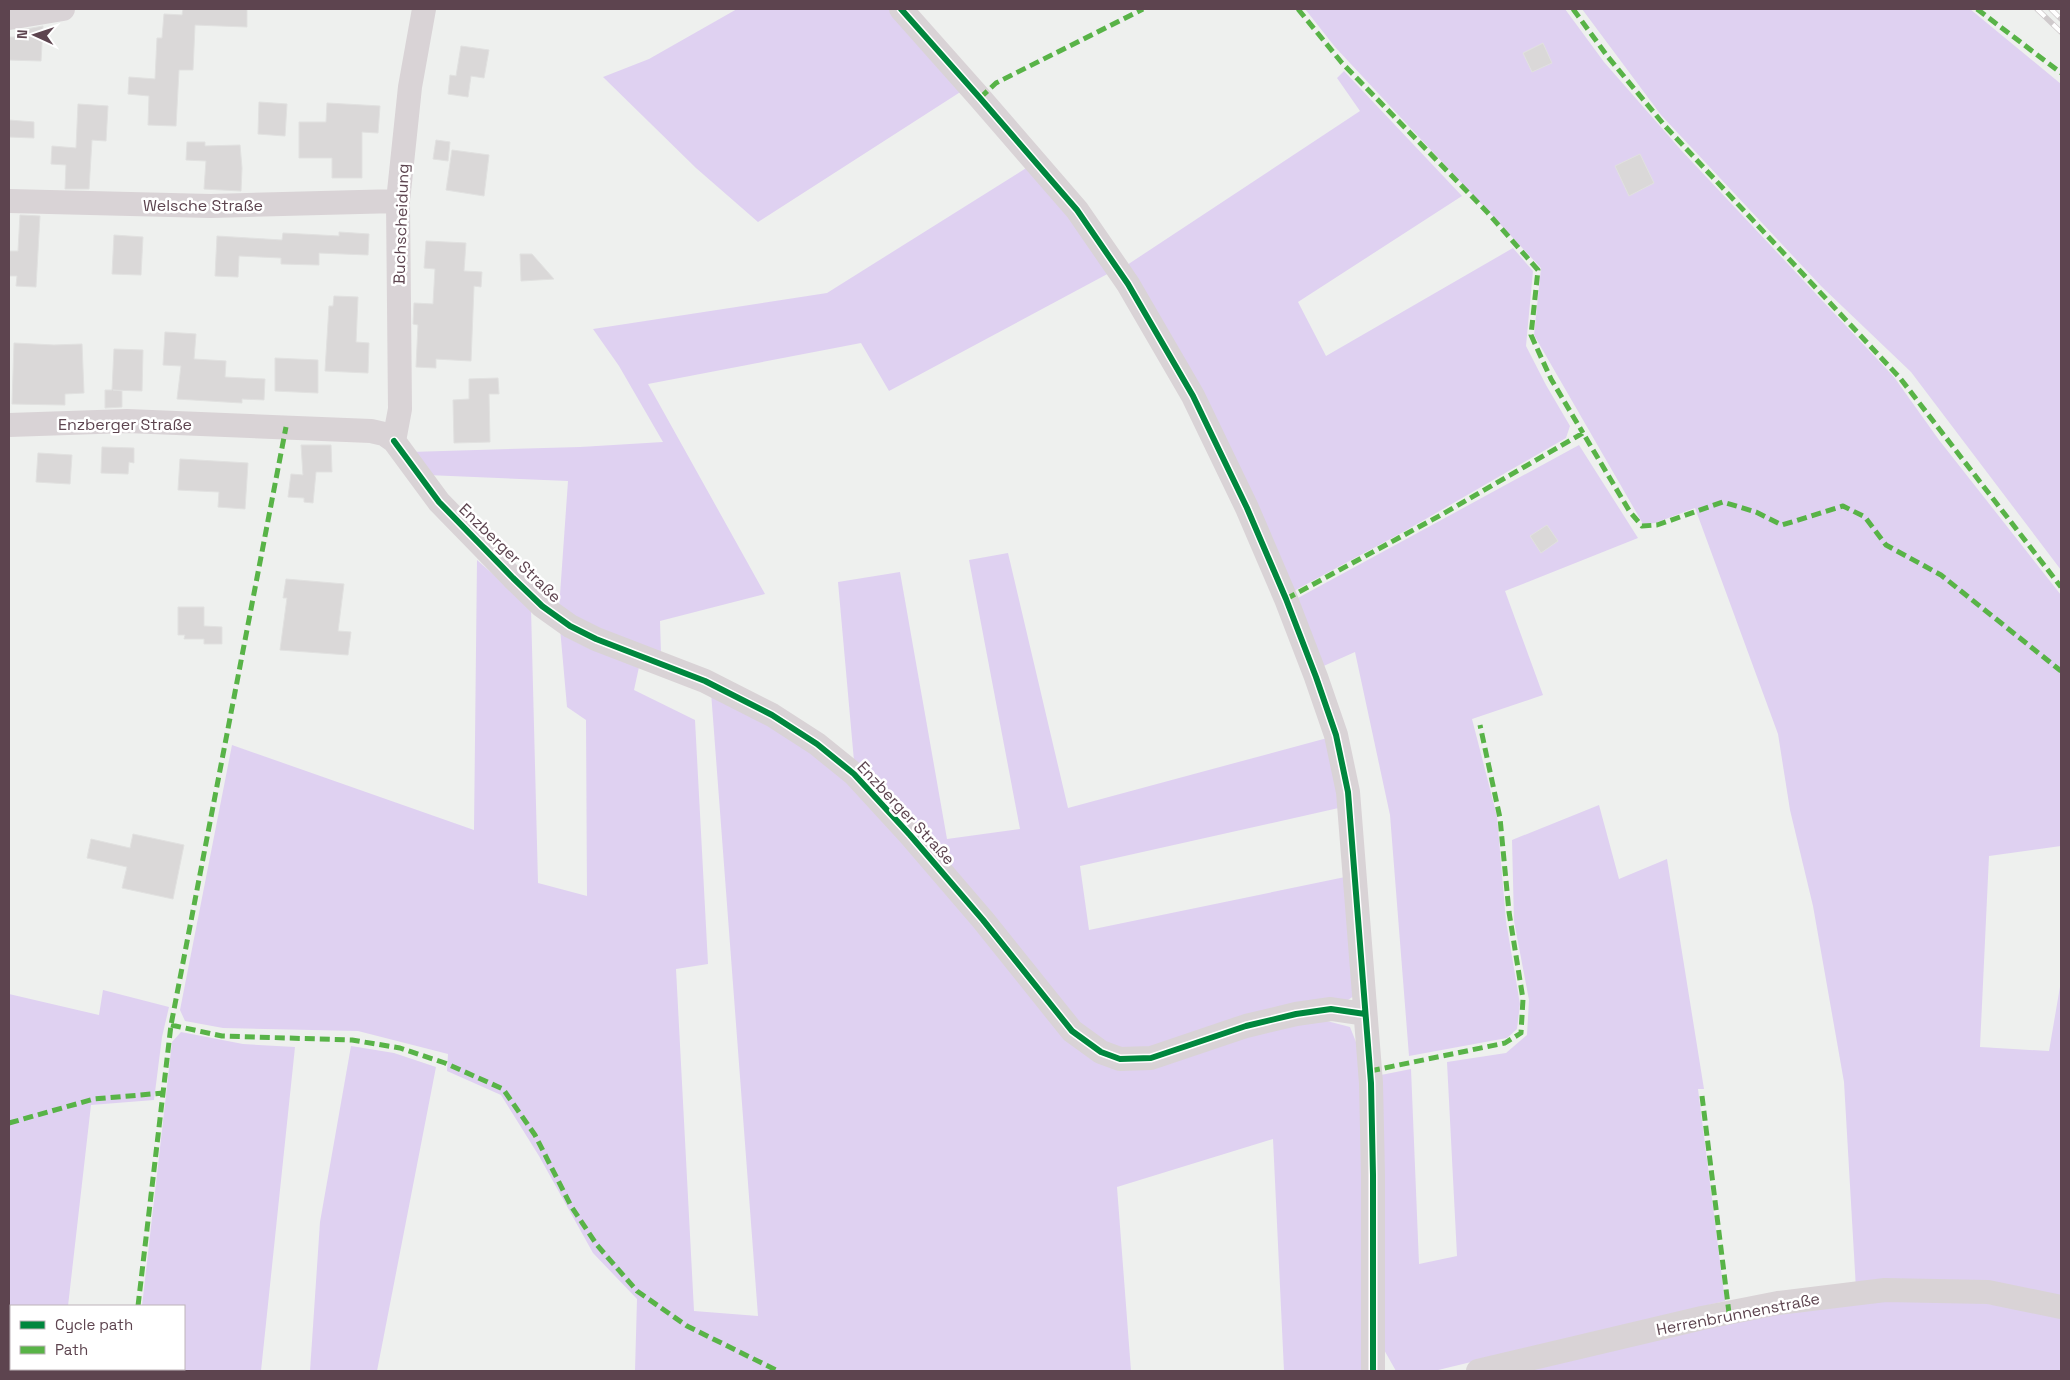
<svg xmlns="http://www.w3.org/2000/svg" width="2070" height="1380" viewBox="0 0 2070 1380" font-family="'Space Grotesk',sans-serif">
<rect width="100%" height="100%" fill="#eef0ee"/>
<path fill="#dfd1f1" d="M737 9H894L965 89 758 222 696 168 603 77 649 59Z
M1305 9H1565L1604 62 1681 150 1894 377 1939 440 2061 595V846L1989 856 1980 1047 2049 1051 2061 981V1301L1856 1289 1844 1082 1813 906 1790 810 1778 734 1695 508 1655 523 1643 524 1534 335 1541 268 1335 47Z
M1582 9H1970L2061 84V570L1911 372 1821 286 1661 115Z
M1344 71 1462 196 1298 302 1326 356 1513 248 1533 271 1526 346 1546 385 1570 426 1566 438 1405 531 1292 592 1124 267 1360 111 1337 78Z
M1031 165 1113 271 889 391 861 343 648 384 765 594 660 621 661 654 598 630 559 609 568 481 427 475 410 452 580 447 663 442 619 366 593 329 827 293Z
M1579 445 1638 538 1505 591 1543 695 1472 719 1497 816 1506 921 1520 1004 1517 1029 1507 1038 1409 1056 1390 815 1355 652 1319 668 1296 599Z
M1008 553 1068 808 1331 737 1343 807 1080 866 1089 930 1350 876 1358 993 1348 1000 1131 1051 1100 1041 1073 1018 854 761 838 582 900 572 947 839 1020 829 969 560Z
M477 560 531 608 538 883 587 896 586 720 567 707 560 628 639 667 634 690 695 720 708 964 676 969 694 1311 758 1316 711 692 800 740 864 792 1088 1057 1120 1071 1282 1025 1323 1020 1350 1027 1360 1052 1365 1371H1284L1273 1139 1117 1187 1131 1371H635L637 1299 593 1253 539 1156 501 1095 447 1071 448 1054 358 1031 223 1028 185 1021 180 1010 232 745 474 830Z
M1599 805 1619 879 1667 859 1704 1089H1698L1725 1301 1434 1371H1396L1383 1348 1381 1075 1411 1069 1419 1264 1457 1256 1447 1062 1506 1053 1527 1035 1529 1000 1514 921 1512 840Z
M103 990 169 1007 162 1037 154 1100 91 1105 68 1306H11V1369H60V1371H9V994L99 1015Z
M181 1032 243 1044 295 1047 261 1371H135V1369H184V1306H142L172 1042Z
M351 1046 394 1053 436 1067 377 1371H310L320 1222Z
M1850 1300 1972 1302 2061 1313V1371H1516L1597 1350Z"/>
<path fill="#dad8d8" stroke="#e1e1e0" d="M183 9H247V27L195 25 193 70H179L176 126 148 125 149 96 128 94 129 77 155 79 157 38H162L164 14 182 15Z
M43 26 41 61 9 60V37H20L21 30Z
M1543 43 1552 63 1532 72 1523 53Z
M461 46 489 50 484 78 471 76 468 97 448 94 450 75 456 76Z
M259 102 287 104 285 136 258 134Z
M327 103 380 106 378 133 362 132V178H332V158H299V122H326Z
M78 104 108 106 106 141 92 140 89 189H65L66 165 51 164 52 146 76 148Z
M9 120 34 122V138L9 137Z
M436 140 450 142 448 161 433 159Z
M187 142H205V146L240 145 242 168 241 191 204 189 206 161 186 160Z
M452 150 489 155 484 196 446 190Z
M1640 154 1654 183 1629 196 1615 166Z
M20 215 40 216 36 287 16 286 17 276H9V251H18Z
M339 232 369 234 368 255 319 253V265L281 264V258L239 256 238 277 215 276 217 236 282 240 283 233 339 236Z
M114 235 143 237 141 275 112 274Z
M426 241 466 243 464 271 482 272 481 287 474 286 471 361 436 359V368L416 367 418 325 413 324 414 303 433 304 435 269 424 268Z
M520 254H532L554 279 521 281Z
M334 296 358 297 356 342 369 343 368 373 325 371 329 306H333Z
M165 332 196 334 194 359 226 361 225 377 265 379 264 400 242 399V403L177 399 181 366 163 365Z
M14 343 54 345 82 344 84 393 65 394V405L12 404Z
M114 349 143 350 142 391 113 390 122 391V407L105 408V390H112Z
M275 358 318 360V393L275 391Z
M498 378 499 394H489L490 442 454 443 453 400 469 399V379Z
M301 445H331L332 472H316L313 503 304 502V498L288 497 291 474 303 475Z
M102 447 134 448V463L129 462 128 474 101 473Z
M38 453 72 455 70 484 36 482Z
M180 459 248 463 245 509 218 507 219 492 178 490Z
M1547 525 1558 541 1541 553 1530 536Z
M286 579 344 584 338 631 351 632 348 655 280 650 287 598H283Z
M178 607H204V626L222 627V644H204V639H184L185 635H178Z
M133 834 184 845 173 899 122 888 127 867 87 858 91 839 130 848Z"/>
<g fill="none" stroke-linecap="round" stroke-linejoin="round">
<path stroke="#d9d3d6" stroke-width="24" d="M901 9 980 98 1077 210 1128 284 1193 396 1247 508 1286 599 1316 677 1336 735 1348 792 1371 1083 1373 1175V1371
M9 18 63 9
M9 201 211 206 398 201
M9 425 127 421 371 431 384 434 394 441 439 502 513 578 542 606 570 626 596 639 705 681 772 715 817 744 854 774 910 835 983 920 1072 1031 1101 1052 1120 1059 1151 1058 1246 1026 1296 1014 1331 1009 1365 1014
M394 441 400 409 398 201 410 87 424 9
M1478 1371 1702 1318 1778 1303 1885 1290 1988 1292 2061 1307"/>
<g stroke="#cfcacc" stroke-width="5.5">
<path id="rail" d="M2037 9 2061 32
M2051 9 2061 19"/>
</g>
<use href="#rail" stroke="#fff" stroke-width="4" stroke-dasharray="11" stroke-linecap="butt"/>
<path stroke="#58b347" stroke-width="5" stroke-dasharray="10 5" stroke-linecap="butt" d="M1298 9 1342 63 1488 213 1538 270 1531 335 1551 379 1583 433
M1573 9 1608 57 1665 126 1900 378 2061 587
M1977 9 2061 73
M980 98 996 83 1143 9
M1286 599 1441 515 1583 433 1630 512 1642 526 1657 525 1723 502 1756 512 1782 525 1843 506 1865 517 1886 545 1941 575 2061 671
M171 1025 222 1036 352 1040 400 1048 445 1063 503 1089 535 1135 571 1206 597 1245 637 1291 687 1326 778 1371
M1370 1071 1505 1043 1521 1033 1523 999 1509 912 1500 818 1480 725
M1702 1096 1729 1313
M9 1123 94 1099 163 1093
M138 1306 171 1025 286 427
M131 1371V1369"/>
<g stroke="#fff" stroke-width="9">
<path id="cycleway" d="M901 9 980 98 1077 210 1128 284 1193 396 1247 508 1286 599 1316 677 1336 735 1348 792 1371 1083 1373 1175V1371
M394 441 439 502 513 578 542 606 570 626 596 639 705 681 772 715 817 744 854 774 910 835 983 920 1072 1031 1101 1052 1120 1059 1151 1058 1246 1026 1296 1014 1331 1009 1365 1014"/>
</g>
<use href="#cycleway" stroke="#00873e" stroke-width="6"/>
</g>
<g text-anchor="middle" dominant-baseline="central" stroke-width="5" stroke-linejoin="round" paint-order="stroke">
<g font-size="16" fill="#5d444f" stroke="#fff">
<text x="203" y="205">Welsche Straße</text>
<text transform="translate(401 224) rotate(-88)">Buchscheidung</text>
<text x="125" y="424">Enzberger Straße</text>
<text transform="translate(510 553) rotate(44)">Enzberger Straße</text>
<text transform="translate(906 813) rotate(47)">Enzberger Straße</text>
<text transform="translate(1738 1314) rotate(-11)">Herrenbrunnenstraße</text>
</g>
</g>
<rect width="2070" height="1380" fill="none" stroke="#5d444f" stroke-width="20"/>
<rect x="10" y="1305" width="175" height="65" fill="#ffffff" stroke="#beb4b9"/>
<rect x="20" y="1321" width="25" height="8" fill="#00873e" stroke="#beb4b9"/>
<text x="55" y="1330" font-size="15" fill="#5d444f">Cycle path</text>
<rect x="20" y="1346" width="25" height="8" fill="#58b347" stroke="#beb4b9"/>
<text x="55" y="1355" font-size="15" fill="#5d444f">Path</text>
<g transform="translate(35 35) rotate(273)" stroke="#ffffff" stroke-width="4" paint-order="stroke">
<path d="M0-4L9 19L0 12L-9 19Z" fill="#5d444f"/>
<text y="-8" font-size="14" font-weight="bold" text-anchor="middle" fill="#5d444f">N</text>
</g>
</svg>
